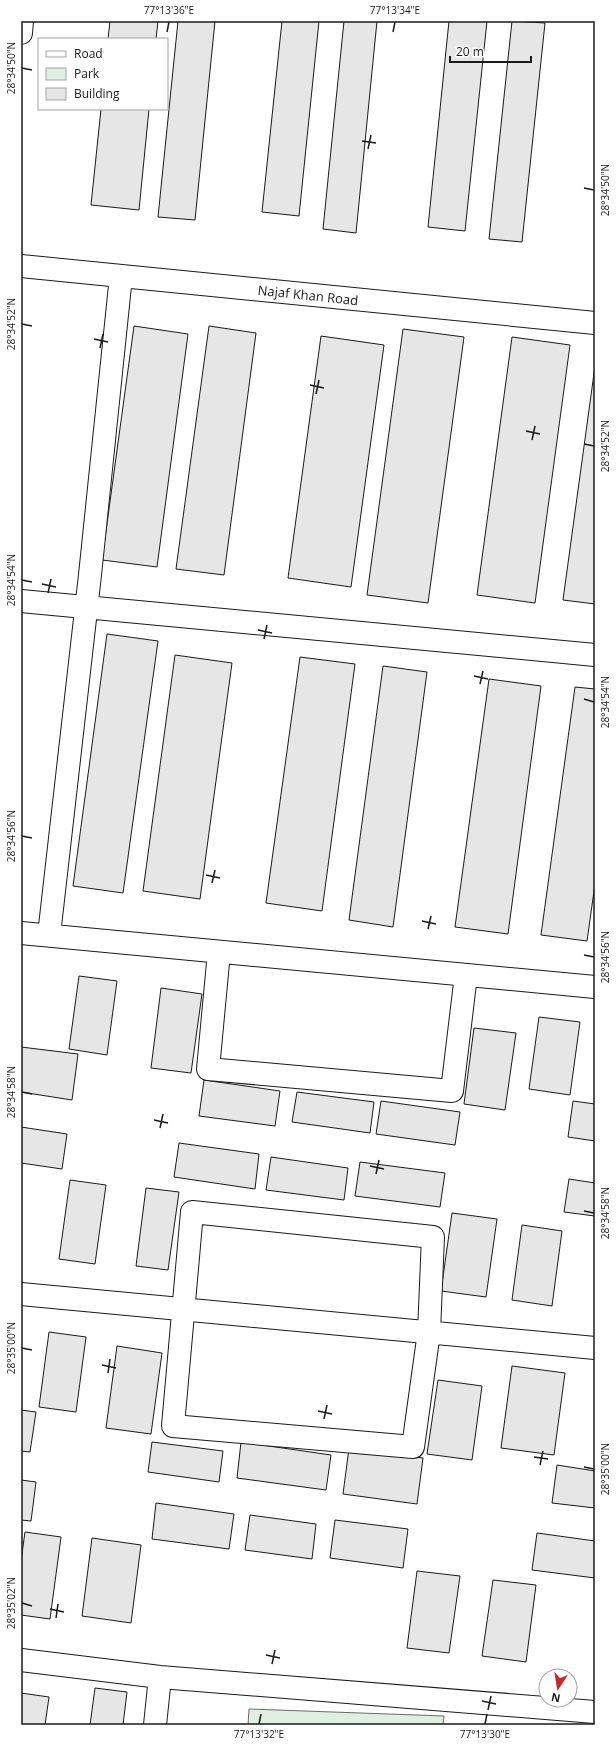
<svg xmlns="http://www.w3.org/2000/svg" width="616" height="1746" viewBox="0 0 616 1746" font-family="'Open Sans',sans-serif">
<rect width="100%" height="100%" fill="#fff"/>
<path fill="#e0efe3" stroke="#6a6a6a" d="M249 1709 444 1716 443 1725H248Z"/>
<path fill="#e6e6e6" stroke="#1a1a1a" d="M110 21H158L156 39H108Z
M178 21H215L195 220 158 217Z
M282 21H319L299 216 262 212Z
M344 21H377L356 233 323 229Z
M449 21H487L465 231 428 227Z
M512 21 545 23 522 242 489 239Z
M101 109H149L139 210 91 205Z
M134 326 188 334 157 567 102 560Z
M209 326 256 333 224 575 176 569Z
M403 329 464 337 428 603 367 595Z
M321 336 384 345 351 587 288 578Z
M512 337 570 345 535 603 477 595Z
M595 366V604L563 600Z
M107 634 158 641 123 893 73 886Z
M175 655 232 663 200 899 143 891Z
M300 657 355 664 322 911 266 903Z
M383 666 427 672 393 927 349 920Z
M489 679 541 686 508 934 455 927Z
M575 687 595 689V884L587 941 541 935Z
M79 976 117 981 107 1055 69 1049Z
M161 988 202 994 191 1073 151 1068Z
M539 1017 580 1022 570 1095 529 1089Z
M474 1028 516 1033 505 1110 464 1104Z
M21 1047 78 1054 72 1100 21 1092Z
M204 1080 280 1091 275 1126 199 1116Z
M297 1092 374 1102 370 1133 292 1122Z
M381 1101 460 1112 455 1145 376 1134Z
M573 1101 595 1104V1141L568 1137Z
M21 1127 67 1134 62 1169 21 1163Z
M179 1143 259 1154 255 1189 174 1177Z
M271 1157 348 1168 344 1200 266 1190Z
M360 1162 445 1173 440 1207 355 1196Z
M569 1179 595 1183V1216L564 1212Z
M70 1180 106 1185 95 1264 59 1259Z
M146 1188 179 1192 168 1270 136 1266Z
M452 1213 497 1219 486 1297 441 1291Z
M522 1225 562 1231 552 1306 512 1300Z
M49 1332 86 1337 76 1412 39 1407Z
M117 1346 162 1353 151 1434 106 1428Z
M512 1366 565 1373 554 1455 501 1448Z
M438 1380 482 1386 472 1460 427 1454Z
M21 1410 36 1412 30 1452 21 1451Z
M152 1442 223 1451 219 1482 148 1472Z
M241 1442 331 1455 326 1490 237 1478Z
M349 1448 423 1458 417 1504 343 1494Z
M557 1465 595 1471V1508L552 1503Z
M21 1480 36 1482 31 1521 21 1520Z
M156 1503 234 1514 229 1549 152 1539Z
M250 1515 316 1524 312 1559 245 1550Z
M335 1520 408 1529 403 1568 330 1558Z
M25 1532 61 1537 50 1619 21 1615V1561Z
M537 1533 595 1541V1578L532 1570Z
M92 1538 141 1545 131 1623 82 1616Z
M417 1571 460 1576 449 1653 407 1648Z
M493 1580 536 1585 526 1662 482 1656Z
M95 1688 127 1692 123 1725H90Z
M21 1693 49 1697 45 1725H21Z"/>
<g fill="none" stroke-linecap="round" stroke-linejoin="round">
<g stroke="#1a1a1a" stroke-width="24">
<path id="minor" d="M21 33 22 21
M21 266 595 323
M21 601 595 655
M21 933 595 987
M49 935 90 575 121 276
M219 952 208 1069 452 1091 466 975
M192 1212 433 1237 429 1332 413 1447 173 1426Z
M21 1294 595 1348
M21 1660 160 1677 595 1712
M155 1725 160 1677"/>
</g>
<use href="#minor" stroke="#fff" stroke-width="22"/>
</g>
<path fill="none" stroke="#1a1a1a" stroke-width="1.5" d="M167 32 169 22M393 32 395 22M22 68 32 70M362 141 376 143M368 149 371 135M584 188 594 190M22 324 32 326M94 339 108 342M100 348 103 334M310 385 324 388M316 394 319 380M526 431 540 434M532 440 535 426M584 444 594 446M22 580 32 582M42 584 56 587M48 593 51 579M258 630 272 633M264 639 267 625M474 676 488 679M480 684 483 671M584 699 594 702M22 836 32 838M206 875 220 878M212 883 215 870M422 921 436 924M428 929 431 916M584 955 594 957M22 1092 32 1094M154 1120 168 1123M160 1128 163 1114M370 1166 384 1169M376 1174 379 1160M584 1211 594 1213M22 1348 32 1350M102 1365 116 1368M108 1373 110 1359M318 1411 332 1414M324 1419 327 1405M534 1457 548 1459M540 1465 543 1451M584 1467 594 1469M22 1603 32 1606M50 1609 64 1612M56 1618 58 1604M266 1655 280 1658M272 1664 275 1650M482 1701 496 1704M488 1710 491 1696M259 1724 261 1714M485 1724 487 1714"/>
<g text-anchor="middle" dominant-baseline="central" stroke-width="3" stroke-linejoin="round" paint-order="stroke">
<g font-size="13" fill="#1a1a1a" stroke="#fff">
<text transform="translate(308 295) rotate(6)">Najaf Khan Road</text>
</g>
</g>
<rect width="616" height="1746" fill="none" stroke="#ffffff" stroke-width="44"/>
<rect x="38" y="38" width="130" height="72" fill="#ffffff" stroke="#a3a3a3"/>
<rect x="46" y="51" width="20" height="6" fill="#ffffff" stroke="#a3a3a3"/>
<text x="74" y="58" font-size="12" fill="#1a1a1a">Road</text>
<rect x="46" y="68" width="20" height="12" fill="#e0efe3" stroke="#a3a3a3"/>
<text x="74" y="78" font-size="12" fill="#1a1a1a">Park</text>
<rect x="46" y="88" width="20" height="12" fill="#e6e6e6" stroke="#a3a3a3"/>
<text x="74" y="98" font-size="12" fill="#1a1a1a">Building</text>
<g transform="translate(558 1688) rotate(192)"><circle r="19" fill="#ffffff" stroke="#a3a3a3"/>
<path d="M0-3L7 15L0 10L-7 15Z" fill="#c62828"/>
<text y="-6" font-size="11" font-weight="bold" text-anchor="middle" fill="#1a1a1a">N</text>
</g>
<path d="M450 56v6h81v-6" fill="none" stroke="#1a1a1a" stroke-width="2"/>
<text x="456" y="56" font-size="12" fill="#1a1a1a" stroke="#ffffff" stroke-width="3" paint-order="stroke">20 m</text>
<rect x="22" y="22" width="572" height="1702" fill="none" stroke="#1a1a1a" stroke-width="1.5"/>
<g font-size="10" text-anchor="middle" fill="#1a1a1a">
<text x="169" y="14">77°13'36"E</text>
<text x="395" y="14">77°13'34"E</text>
<text transform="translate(11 68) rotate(-90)" y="4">28°34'50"N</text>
<text transform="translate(605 190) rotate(-90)" y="4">28°34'50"N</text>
<text transform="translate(11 324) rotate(-90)" y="4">28°34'52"N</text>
<text transform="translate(605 446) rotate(-90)" y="4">28°34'52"N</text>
<text transform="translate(11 580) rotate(-90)" y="4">28°34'54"N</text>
<text transform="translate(605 702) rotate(-90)" y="4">28°34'54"N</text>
<text transform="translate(11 836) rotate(-90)" y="4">28°34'56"N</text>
<text transform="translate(605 957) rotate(-90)" y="4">28°34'56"N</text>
<text transform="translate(11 1092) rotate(-90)" y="4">28°34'58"N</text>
<text transform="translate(605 1213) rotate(-90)" y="4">28°34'58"N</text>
<text transform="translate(11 1348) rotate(-90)" y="4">28°35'00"N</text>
<text transform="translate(605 1469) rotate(-90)" y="4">28°35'00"N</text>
<text transform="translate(11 1603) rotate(-90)" y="4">28°35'02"N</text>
<text x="259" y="1738">77°13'32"E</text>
<text x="485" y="1738">77°13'30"E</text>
</g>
</svg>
